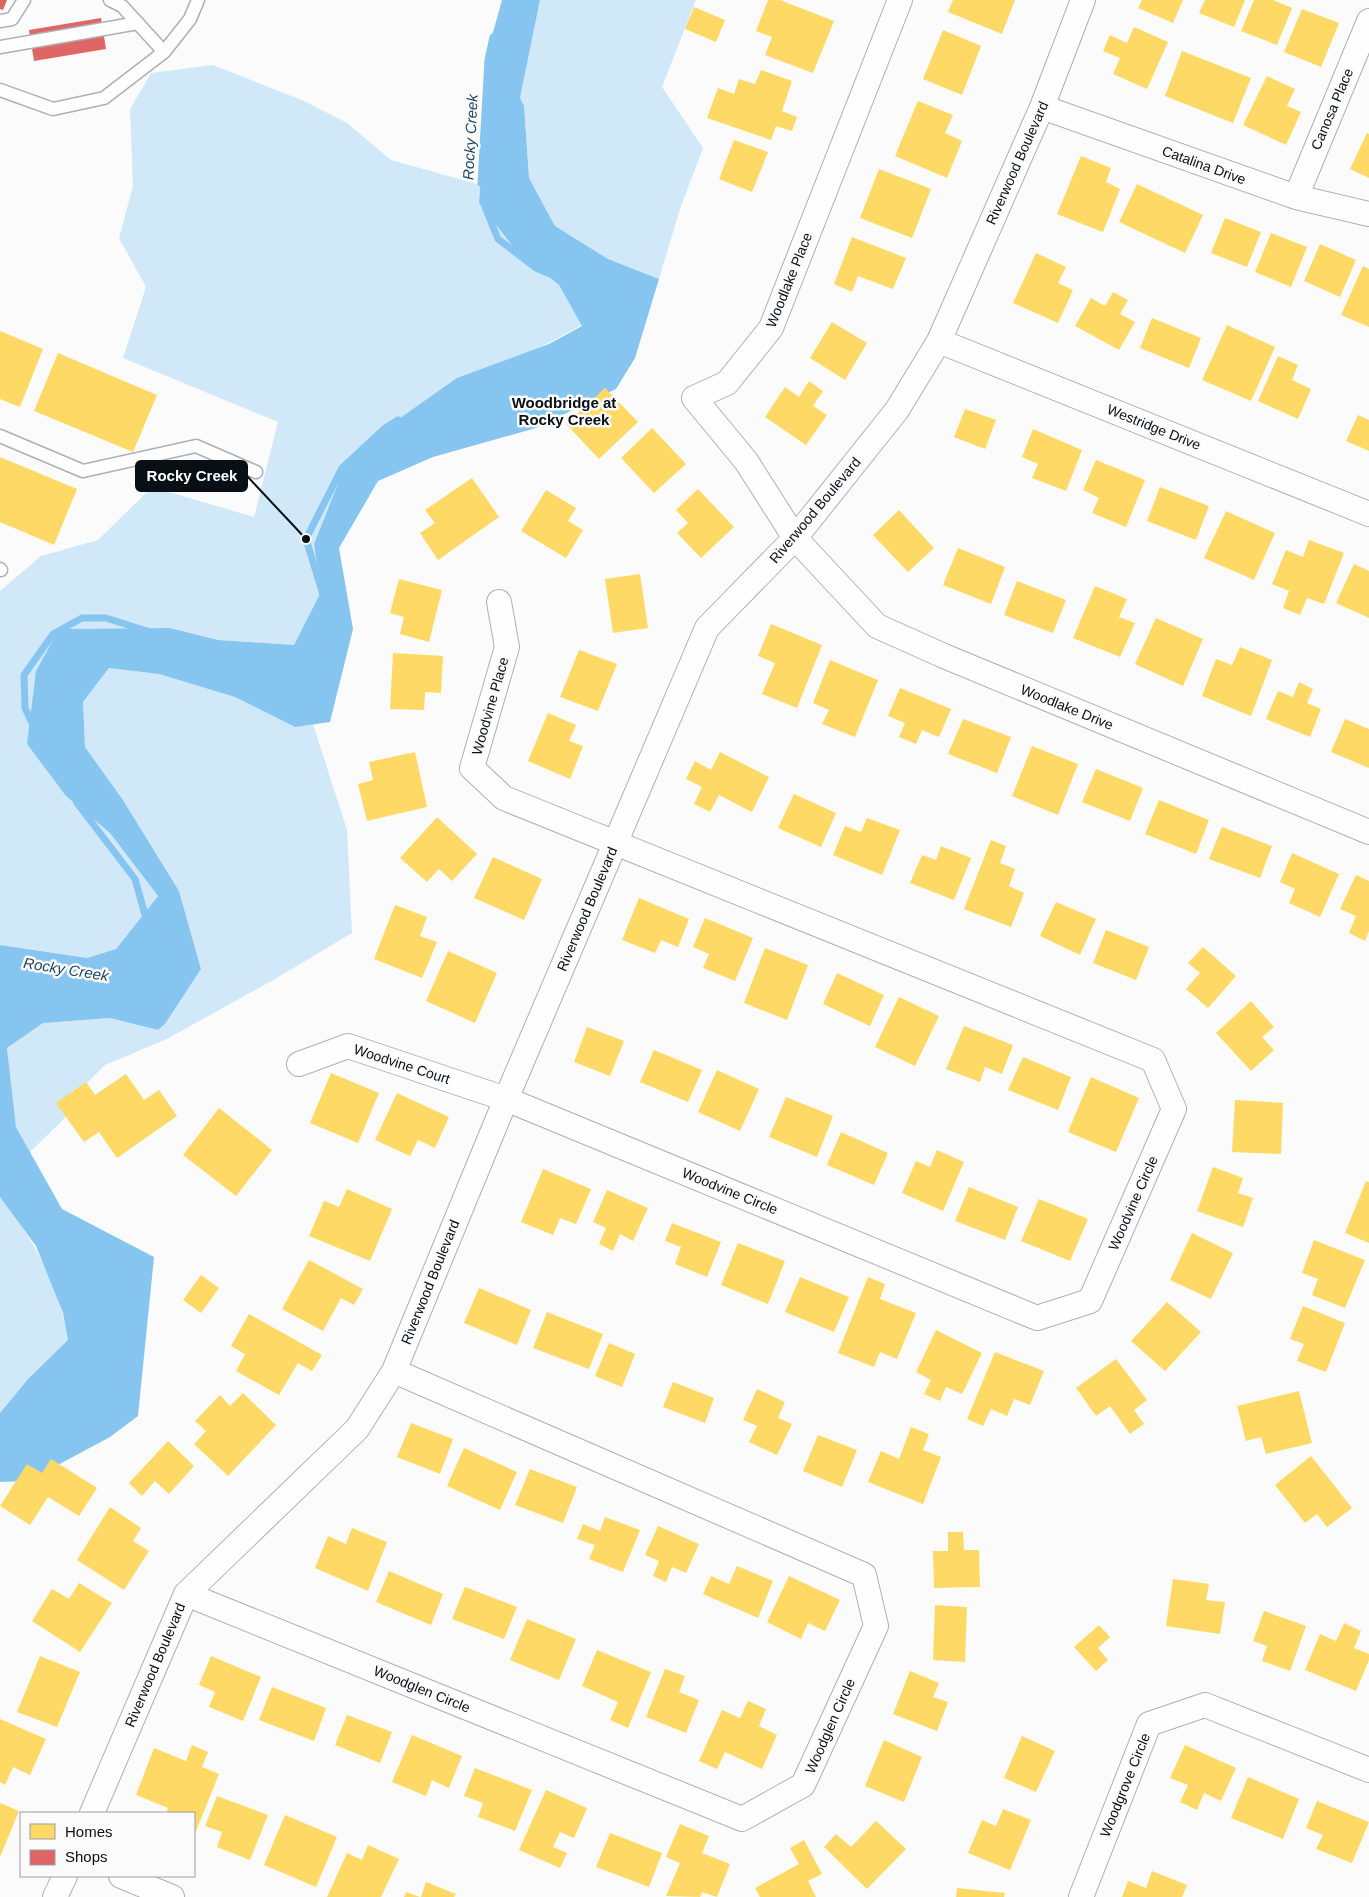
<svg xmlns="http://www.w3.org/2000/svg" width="1369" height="1897" viewBox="0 0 1369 1897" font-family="Helvetica,sans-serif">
<rect width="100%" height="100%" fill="#fbfbfb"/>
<path fill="#d1e8f9" d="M540 0H696L662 87 703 148 680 209 659 279 608 259 555 226 529 178 524 106 520 98Z
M213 65 304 101 347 123 391 160 481 185 479 203 514 248 559 285 582 325 376 435 342 472 314 544 321 592 295 645 218 640 170 628 59 629 66 796 110 833 158 896 116 949 87 958 0 945V591L41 556 98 540 152 487 254 517 278 422 123 358 146 287 119 238 133 186 130 109 151 73Z
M109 668 159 674 235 697 295 727 313 724 347 830 352 933 275 979 167 1039 105 1065 73 1097 64 1119 30 1152 16 1127 7 1048 43 1023 110 1018 158 1030 165 1024 201 969 179 891 123 800 85 747 83 702Z
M0 1197C37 1244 56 1282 69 1340L28 1379 0 1413Z"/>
<path fill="#85c5f0" d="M502 0H540L520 98 524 106 529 178 555 226 608 259 659 279 635 358 616 389 536 428 433 457 378 481 339 548 353 629 330 722 295 727 235 697 159 674 109 668 83 702 85 747 123 800 179 891 201 969 165 1024 158 1030 110 1018 43 1023 7 1048 16 1127 62 1209 154 1257 138 1416 110 1437 28 1481 0 1482V1413L28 1379 68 1340 63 1313 36 1246 0 1197V945L87 958 116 949 158 896 110 833 66 796 27 744 36 671 59 629 170 628 218 640 294 645 321 592 314 544 342 473 376 435 457 378 549 344 582 326 559 285 514 248 479 203 492 36Z"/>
<path fill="#ffd966" d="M768 0H780L834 21 813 73 765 55 772 37 756 31Z
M953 0H1015L1002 34 948 12Z
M1142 0H1183L1173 23 1138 8Z
M1205 0H1245L1234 27 1199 13Z
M1254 0H1273L1292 8 1277 45 1241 31Z
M694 7 725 20 716 42 685 29Z
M1302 9 1339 23 1321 67 1284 52Z
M1134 27 1168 42 1147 89 1113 74 1120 58 1103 51 1110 35 1127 43Z
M943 30 981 46 962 95 923 79Z
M1182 51 1251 78 1233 123 1165 96Z
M761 70 792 81 782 111 797 117 792 131 776 126 771 140 707 118 718 88 734 94 739 79 755 84Z
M1267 76 1295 89 1287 106 1301 112 1286 145 1243 125Z
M918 101 953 115 945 133 962 141 947 178 895 156Z
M1367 133 1369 134V178L1350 169Z
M734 140 768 152 752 192 719 179Z
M1081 156 1111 168 1106 182 1120 189 1103 232 1057 214Z
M879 169 931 189 912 238 860 218Z
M1137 184 1203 215 1185 253 1119 222Z
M1225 218 1261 232 1247 267 1211 253Z
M1271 233 1307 247 1291 287 1255 272Z
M852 237 906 258 893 289 858 276 852 292 834 284Z
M1320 244 1356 260 1340 297 1304 281Z
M1036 253 1066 267 1058 283 1073 290 1058 323 1013 303Z
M1363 266 1369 269V327L1341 315Z
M1113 292 1128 300 1120 314 1135 322 1119 350 1075 326 1091 298 1105 306Z
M1152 318 1201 338 1189 368 1140 348Z
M832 322 867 343 845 380 810 358Z
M1227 325 1275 347 1251 401 1202 380Z
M0 331 43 349 20 407 0 399Z
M58 353 157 395 133 452 34 411Z
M1278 356 1298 365 1292 380 1311 389 1298 419 1258 401Z
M809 381 823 391 813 406 827 415 806 445 765 417 785 387 799 397Z
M605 388 638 422 599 459 566 424Z
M965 409 996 420 985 449 954 437Z
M1358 415 1369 420V451L1346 441Z
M652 428 686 464 654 493 621 458Z
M1033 429 1082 450 1066 491 1032 478 1038 464 1022 457Z
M0 457 77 489 54 545 0 522Z
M1096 460 1145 480 1126 527 1092 513 1099 498 1083 490Z
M472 478 499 517 438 560 420 533 435 523 425 510Z
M1160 487 1209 506 1196 540 1147 521Z
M698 489 734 527 701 558 677 533 688 523 676 510Z
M546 490 576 508 568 521 583 530 566 558 521 531Z
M899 510 934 548 908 572 873 535Z
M1226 511 1275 533 1254 580 1204 558Z
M1309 540 1344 553 1324 604 1307 598 1300 615 1283 608 1289 591 1272 584 1286 550 1303 557Z
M958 548 1005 567 991 604 943 585Z
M1354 564 1369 571V618L1336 603Z
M640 574 648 628 613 633 605 579Z
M399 579 442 590 429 642 400 634 404 617 390 613Z
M1017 581 1066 600 1053 633 1004 615Z
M1095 586 1127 599 1119 617 1135 623 1120 657 1073 638Z
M1156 618 1203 639 1183 686 1135 664Z
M771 624 822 645 797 708 762 694 775 663 758 656Z
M1240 647 1272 660 1251 716 1202 696 1216 659 1232 665Z
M579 650 617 664 598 711 560 697Z
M393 653 443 656 441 693 425 692 424 710 390 709Z
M830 660 878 680 855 737 822 724 829 710 813 703Z
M1299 682 1313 689 1307 703 1321 709 1310 737 1266 719 1278 691 1293 697Z
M900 688 951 709 939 737 922 730 916 744 899 737 905 723 888 716Z
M548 713 576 725 569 741 583 746 570 779 528 761Z
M963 719 1011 737 997 773 948 754Z
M1345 719 1369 729V768L1331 752Z
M1032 746 1078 764 1058 815 1012 796Z
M415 752 427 807 367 821 358 784 373 780 369 762Z
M720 752 769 777 752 812 719 795 710 812 694 804 702 787 686 779 695 761 711 770Z
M1096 769 1143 788 1130 821 1082 802Z
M794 794 836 813 821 847 778 828Z
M1159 800 1209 820 1196 854 1145 834Z
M437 817 477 854 452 881 439 869 427 882 400 858Z
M867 818 900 830 882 875 833 855 845 826 861 832Z
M1222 827 1272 846 1260 878 1209 859Z
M991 840 1006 846 1000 863 1015 869 1009 886 1024 893 1011 927 964 909Z
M941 846 971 858 954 900 910 883 922 855 936 860Z
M1292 853 1339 874 1320 917 1289 903 1295 889 1280 882Z
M493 857 542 879 524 920 474 898Z
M1356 875 1369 881V931L1365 941 1349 933 1356 916 1340 909Z
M639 898 689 919 678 947 661 940 655 953 622 940Z
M1056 902 1096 919 1080 955 1040 936Z
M395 905 427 917 420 936 437 942 422 978 374 959Z
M705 918 753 938 735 981 703 968 709 954 693 947Z
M1106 930 1149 947 1136 980 1093 963Z
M1203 947 1236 976 1208 1008 1186 989 1200 973 1188 963Z
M765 948 808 965 787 1020 744 1003Z
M448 951 497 973 475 1023 426 1001Z
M837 973 884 995 870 1026 823 1004Z
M899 997 939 1016 915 1066 875 1047Z
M1251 1001 1274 1027 1262 1037 1274 1050 1251 1071 1216 1033Z
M964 1026 1013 1045 1002 1074 985 1067 980 1082 946 1069Z
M587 1027 624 1041 610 1076 574 1062Z
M654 1050 702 1070 688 1102 640 1082Z
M1023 1057 1071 1077 1058 1110 1008 1090Z
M717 1070 759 1089 740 1131 698 1112Z
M331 1073 379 1093 358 1143 310 1123Z
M126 1074 144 1100 159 1090 177 1116 117 1158 99 1132 84 1142 56 1103 86 1082 95 1095Z
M1091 1077 1139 1098 1116 1152 1068 1132Z
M397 1093 449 1117 435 1148 418 1140 410 1156 375 1140Z
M786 1097 833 1116 817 1157 769 1137Z
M1235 1100 1283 1103 1281 1154 1232 1152Z
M219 1108 272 1150 236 1196 183 1155Z
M841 1132 888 1153 874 1185 827 1165Z
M937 1150 964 1162 943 1211 902 1193 916 1161 930 1167Z
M1213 1167 1243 1178 1238 1193 1253 1198 1243 1227 1197 1211Z
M543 1169 591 1189 576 1224 560 1218 553 1235 521 1222Z
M1366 1181 1369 1182V1243L1345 1233Z
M969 1187 1018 1207 1005 1240 955 1221Z
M347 1189 392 1209 370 1261 309 1236 324 1201 339 1207Z
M607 1190 648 1208 633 1241 620 1234 613 1251 599 1244 606 1228 593 1222Z
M1039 1199 1088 1219 1070 1261 1021 1241Z
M672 1223 721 1242 707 1277 675 1264 681 1247 665 1241Z
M1192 1233 1233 1253 1211 1299 1170 1280Z
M1314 1240 1365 1260 1345 1308 1312 1295 1318 1279 1302 1273Z
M738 1243 785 1261 768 1304 721 1285Z
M309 1260 363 1289 354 1305 341 1298 323 1331 282 1309Z
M201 1275 219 1288 201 1313 183 1300Z
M800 1277 849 1297 834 1332 785 1312Z
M868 1277 885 1284 880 1299 916 1313 897 1359 880 1352 874 1367 838 1353Z
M479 1288 531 1310 517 1345 464 1323Z
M1167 1302 1201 1332 1165 1371 1131 1341Z
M1303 1306 1345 1323 1326 1372 1297 1361 1304 1344 1290 1339Z
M547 1312 603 1334 589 1369 533 1348Z
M249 1314 322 1355 312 1371 298 1363 279 1395 236 1371 245 1354 231 1346Z
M936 1330 982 1353 962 1394 946 1387 940 1401 924 1394 931 1380 916 1372Z
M609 1343 635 1354 622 1387 595 1376Z
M995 1352 1044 1371 1030 1405 1014 1399 1007 1416 991 1409 983 1426 967 1419Z
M1116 1359 1147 1400 1134 1410 1144 1424 1130 1434 1110 1406 1096 1416 1076 1388Z
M673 1382 714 1398 705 1423 663 1407Z
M757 1389 785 1402 778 1418 792 1424 777 1455 749 1442 757 1426 743 1420Z
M1299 1391 1312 1443 1266 1454 1261 1437 1246 1441 1237 1406Z
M243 1393 276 1425 228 1476 194 1444 206 1431 195 1421 220 1395 230 1406Z
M411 1423 453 1439 440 1474 397 1457Z
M911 1427 929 1434 923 1450 941 1457 923 1504 868 1482 881 1451 899 1459Z
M818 1435 857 1450 842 1487 803 1471Z
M168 1441 194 1466 169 1494 155 1481 142 1496 129 1483Z
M464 1448 517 1472 500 1510 447 1486Z
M1311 1456 1352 1508 1327 1527 1317 1514 1305 1523 1275 1485Z
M51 1459 97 1488 79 1516 48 1497 30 1525 0 1506 27 1464 42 1473Z
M530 1469 577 1487 563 1523 515 1505Z
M110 1507 141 1528 133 1541 149 1551 124 1590 77 1560Z
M605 1517 640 1530 623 1572 589 1559 595 1545 577 1539 583 1524 600 1531Z
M658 1526 699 1544 686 1573 672 1567 666 1582 653 1576 659 1561 645 1555Z
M352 1528 387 1542 368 1591 315 1568 328 1536 346 1544Z
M948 1532H963L964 1550H979L980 1587 934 1588 933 1551H948Z
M737 1566 773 1581 758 1618 703 1594 711 1576 729 1584Z
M389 1571 443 1594 431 1625 376 1602Z
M789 1576 840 1600 825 1631 808 1623 801 1639 767 1622Z
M1173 1579 1209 1584 1206 1600 1225 1602 1220 1634 1166 1626Z
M79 1583 112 1603 80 1652 32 1621 52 1589 69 1599Z
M465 1587 517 1607 504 1639 452 1619Z
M935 1605 967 1607 965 1662 933 1660Z
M1264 1611 1306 1626 1290 1671 1262 1661 1267 1646 1253 1641Z
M527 1619 576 1639 559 1680 510 1660Z
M1344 1623 1361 1631 1354 1648 1369 1654V1660L1356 1691 1305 1670 1320 1634 1336 1641Z
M1099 1625 1110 1637 1098 1648 1108 1660 1096 1671 1074 1647Z
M597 1650 651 1672 628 1728 610 1720 618 1702 582 1686Z
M40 1656 80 1672 57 1727 17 1712Z
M211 1656 261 1677 243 1721 209 1707 215 1692 199 1685Z
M665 1669 685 1676 679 1692 699 1700 686 1733 646 1717Z
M910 1671 939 1683 933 1697 948 1702 937 1731 893 1714Z
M272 1687 326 1708 314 1741 259 1720Z
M748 1701 766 1709 759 1726 777 1735 762 1769 725 1752 717 1769 699 1761 722 1710 740 1718Z
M347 1715 392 1732 380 1763 335 1745Z
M0 1719 46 1739 30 1775 13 1767 5 1785 0 1782Z
M412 1735 462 1756 449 1788 432 1780 426 1796 392 1782Z
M1022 1736 1055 1751 1036 1792 1004 1778Z
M884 1740 922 1757 904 1802 865 1786Z
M192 1745 208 1752 202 1767 219 1774 194 1836V1813H166L168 1808 136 1795 154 1748 186 1761Z
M1185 1745 1236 1768 1221 1801 1204 1793 1197 1810 1180 1802 1188 1785 1170 1778Z
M475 1768 532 1790 515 1831 478 1817 483 1803 464 1796Z
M1248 1777 1299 1799 1283 1839 1231 1818Z
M546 1790 587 1808 574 1838 560 1832 553 1847 567 1853 560 1868 519 1850Z
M217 1796 268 1815 250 1860 217 1847 222 1832 205 1826Z
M1317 1801 1369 1822 1352 1863 1316 1849 1323 1835 1306 1828Z
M0 1803 19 1811 0 1857Z
M1003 1809 1031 1820 1010 1870 968 1853 982 1820 996 1826Z
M285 1815 337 1837 316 1887 264 1865Z
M876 1821 906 1849 867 1889 824 1847 836 1834 851 1847Z
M680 1824 709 1836 702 1853 730 1864 717 1897 702 1892 700 1897 666 1896 680 1863 666 1857Z
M610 1833 662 1853 649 1887 596 1867Z
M804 1840 822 1874 808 1881 816 1897H760L755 1888 799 1864 790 1848Z
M368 1845 399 1859 381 1897H327L347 1853 362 1860Z
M1152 1871 1187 1885 1182 1897H1122L1128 1881 1146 1888Z
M426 1882 456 1894 454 1897H421Z
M957 1888 1005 1893 1004 1897H956Z
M406 1892 420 1897H404Z"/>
<path fill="#e06666" d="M0 0H7L3 10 0 9Z
M101 18 106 49 34 61 29 30Z"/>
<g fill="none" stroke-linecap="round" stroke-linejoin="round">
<path stroke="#85c5f0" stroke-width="7" d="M481 183 488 60 493 37
M485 207 498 239 536 268 550 274
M324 598 306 539 342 468 384 429 398 420
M34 727 25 708 24 675 53 634 82 618H106L147 631
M77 803 135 879 147 922"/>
<g stroke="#adb0b3" stroke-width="15">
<path id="lane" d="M110 0 122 6 164 52 190 19 198 0
M0 21 12 19 24 0
M0 47 138 23
M0 90 53 109 104 98 164 52
M0 436 83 471 196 446 256 472
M0 569 1 570"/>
</g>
<g stroke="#adb0b3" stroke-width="26">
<path id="street" d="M900 0 771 328 727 383 694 398 746 461 795 538 877 626 944 656 1369 832
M1042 107 1296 197 1369 214
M1296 197 1369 21
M939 341 1369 514
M299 1064 348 1046 506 1099 1037 1318 1090 1301 1174 1109 1153 1060 504 798 472 768 507 647 499 602
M186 1594 742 1819 803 1785 876 1626 864 1575 394 1371
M92 1813 186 1594 357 1429 394 1371 506 1099 707 628 795 538 897 410 939 341 1042 107 1083 0
M121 1876 172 1897
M55 1897 65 1876
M1081 1897 1149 1724 1205 1705 1369 1770"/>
</g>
<use href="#lane" stroke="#fefefe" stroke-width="12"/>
<use href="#street" stroke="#fefefe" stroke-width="24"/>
</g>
<g text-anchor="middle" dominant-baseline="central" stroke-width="5" stroke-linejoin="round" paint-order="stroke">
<g font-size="14" fill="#080f15" stroke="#fbfbfb">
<text transform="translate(1332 109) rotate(-67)">Canosa Place</text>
<text transform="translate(1017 163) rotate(-66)">Riverwood Boulevard</text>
<text transform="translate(1204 165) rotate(20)">Catalina Drive</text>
<text transform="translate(789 280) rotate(-68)">Woodlake Place</text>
<text transform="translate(1154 427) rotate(22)">Westridge Drive</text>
<text transform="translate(815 510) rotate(-50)">Riverwood Boulevard</text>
<text transform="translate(490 706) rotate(-74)">Woodvine Place</text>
<text transform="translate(1067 707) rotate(22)">Woodlake Drive</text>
<text transform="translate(587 909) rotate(-67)">Riverwood Boulevard</text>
<text transform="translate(402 1064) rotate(18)">Woodvine Court</text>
<text transform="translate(730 1191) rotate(22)">Woodvine Circle</text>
<text transform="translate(1133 1203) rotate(-66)">Woodvine Circle</text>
<text transform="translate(430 1282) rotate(-68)">Riverwood Boulevard</text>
<text transform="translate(155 1665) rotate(-67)">Riverwood Boulevard</text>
<text transform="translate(422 1689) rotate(22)">Woodglen Circle</text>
<text transform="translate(830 1726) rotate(-66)">Woodglen Circle</text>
<text transform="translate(1125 1785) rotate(-68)">Woodgrove Circle</text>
</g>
<g font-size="15" font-style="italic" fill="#1f445e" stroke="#fbfbfb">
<text transform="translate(470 137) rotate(-87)">Rocky Creek</text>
<text transform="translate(66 969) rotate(9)">Rocky Creek</text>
</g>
<g font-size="15" font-weight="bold" fill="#080f15" stroke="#fbfbfb">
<text x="564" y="402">Woodbridge at<tspan x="564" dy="17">Rocky Creek</tspan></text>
</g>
</g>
<path fill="none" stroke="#080f15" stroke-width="2" d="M306 539L247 476"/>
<circle fill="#080f15" stroke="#fbfbfb" stroke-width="2" cx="306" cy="539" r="5"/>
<rect fill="#080f15" stroke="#080f15" stroke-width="2" x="136" y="461" width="111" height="30" rx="5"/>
<g font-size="15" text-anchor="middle" font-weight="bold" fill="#fff">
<text x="192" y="481">Rocky Creek</text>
</g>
<rect x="20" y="1812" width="175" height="65" fill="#fbfbfb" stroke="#9a9d9f"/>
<rect x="30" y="1824" width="25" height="15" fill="#ffd966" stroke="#9a9d9f"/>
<text x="65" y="1837" font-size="15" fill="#080f15">Homes</text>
<rect x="30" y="1850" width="25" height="15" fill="#e06666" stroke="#9a9d9f"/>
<text x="65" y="1862" font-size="15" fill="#080f15">Shops</text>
</svg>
